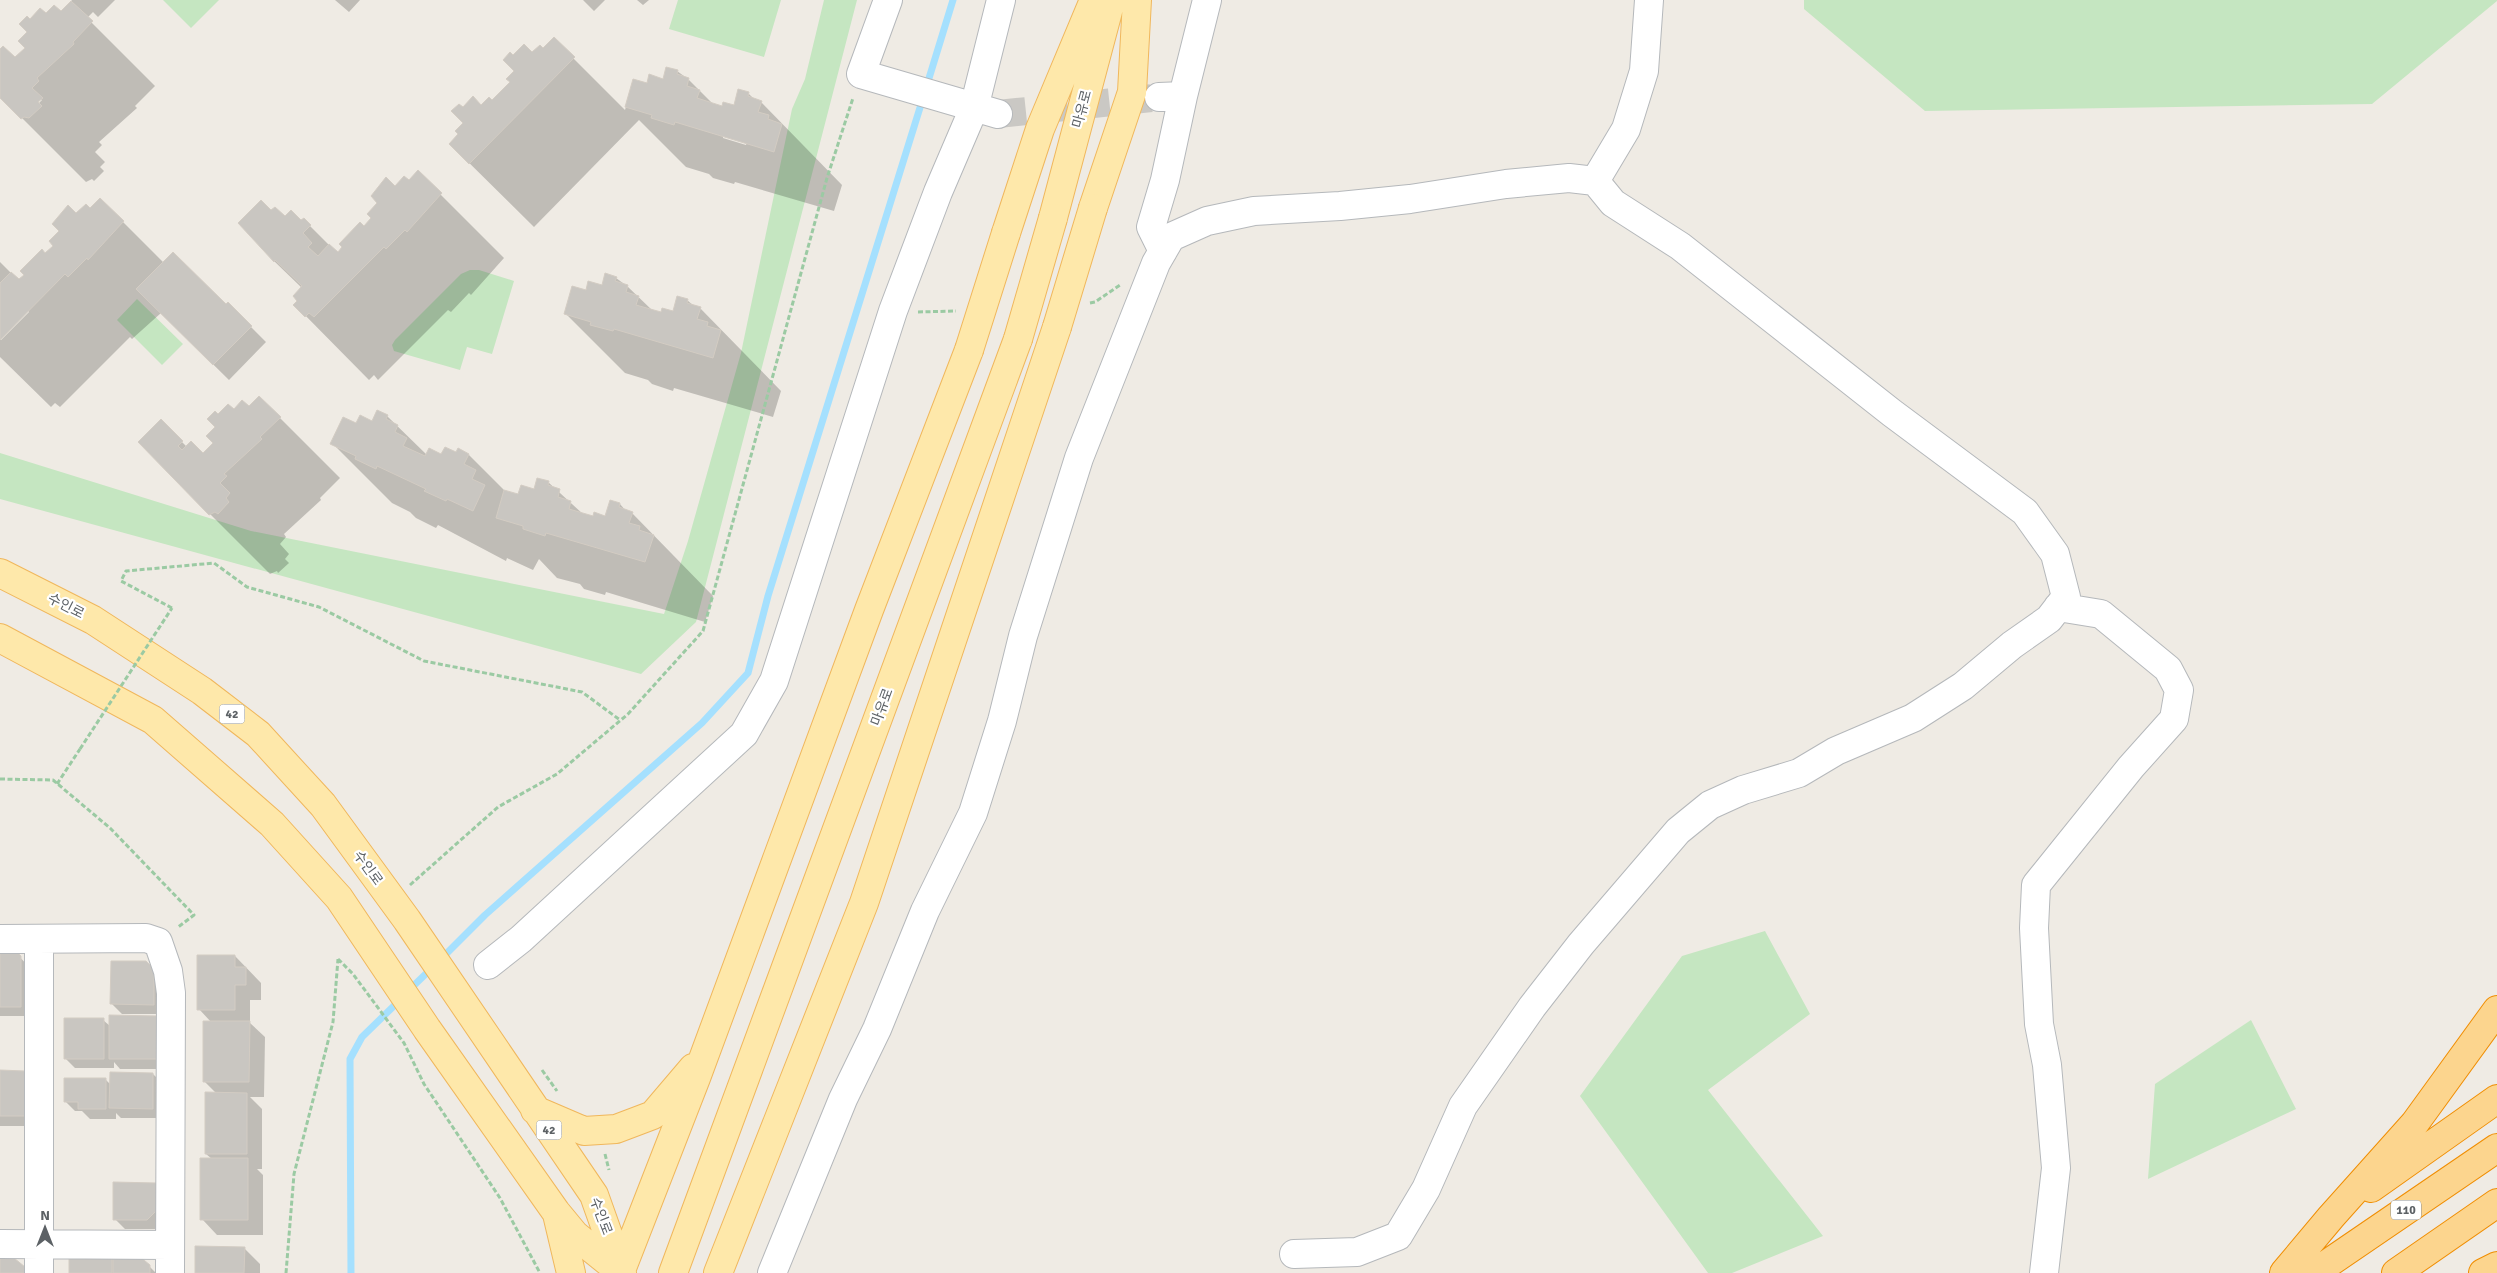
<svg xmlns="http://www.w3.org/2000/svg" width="2497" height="1273" viewBox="0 0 2497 1273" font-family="Signika,'Noto Sans KR',sans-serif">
<rect width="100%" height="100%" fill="#efebe4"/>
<path fill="#c5e6c1" d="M163 0H219L191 28Z
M678 0H781L764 57 669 29Z
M824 0H857L696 622 641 674 0 499V453L251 531 664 614 688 541 741 353 792 109 805 79Z
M1804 0H2497V1L2372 104 1925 111 1804 9Z
M470 270H479L514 281 492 354 467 347 460 370 394 351 392 345 395 340 461 274Z
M137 299 183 344 162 365 117 320Z
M1765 931 1810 1014 1708 1090 1823 1236 1732 1273H1708L1580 1096 1682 956Z
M2251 1020 2296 1109 2148 1179 2155 1084Z"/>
<path fill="#0003" fill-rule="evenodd" d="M72 0H115L98 17 93 12 87 18 155 86 135 106 137 108 99 142 102 145 95 152 105 162 100 167 104 171 94 181 92 179 86 182 0 96V51L15 59 26 48 30 21 61 13ZM40 99 42 100 34 108Z
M335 0H360L349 12Z
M583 0H605L594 11Z
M637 0H649L643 5Z
M554 39 625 110 634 81 648 85 663 80 677 71 688 79 714 105 723 107 734 106 748 93 755 100 761 102 842 185 834 211 735 182 734 184 713 178 709 174 686 167 639 120 534 227 450 144 460 134 465 123 463 108 481 106 492 102 511 82 516 71 513 56 532 54 543 49ZM723 135 747 142 746 145 723 138Z
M418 172 504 258 471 295 469 293 451 312 448 310 378 380 374 375 369 380 295 305 299 301 302 288 274 261 271 212 301 222 304 220 338 254 373 218 395 187 409 182Z
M100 199 164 263 226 306 228 304 266 342 229 380 161 313 132 339 130 337 60 407 55 403 51 407 0 357V339L1 340 29 312 28 310 0 338V262L19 281 54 246 76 215 90 209Z
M616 278 627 286 653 311 662 314 673 313 687 300 694 306 700 308 781 391 773 417 674 388 673 391 652 384 648 380 625 373 565 313 587 291 602 286Z
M249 408 280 418 340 478 320 498 321 500 284 534 286 537 280 544 289 554 285 559 289 563 278 573 277 571 270 574 210 514 161 421 187 447 203 454 214 443 218 416Z
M377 412 387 416 427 455H469L506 492 519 496 534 491 548 482 584 515 594 518 606 517 620 504 626 511 632 513 713 596 705 622 606 592 605 595 584 589 580 584 557 578 539 559 533 570 507 558 506 561 438 525 436 528 416 518 410 512 392 503 332 443 356 425 372 422Z
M0 952 16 953 30 968 31 1016H0Z
M235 956 261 983V1000H250V1023L265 1037 264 1097H250L262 1109V1169H257L263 1175V1235H217L202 1219 212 1159 206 1154 217 1094 204 1081 211 1022 199 1009Z
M145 962 164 980V1014H122L112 1004Z
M156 1017 166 1027V1069H120L114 1062V1068H75L65 1058 103 1020 110 1026Z
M0 1072H25L35 1082V1126H0Z
M153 1074 163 1084V1118H121L116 1113V1119H90L82 1111H75L65 1101 106 1080 111 1085Z
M156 1184 166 1194 158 1229H125L115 1219Z
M244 1248 260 1264V1273H196Z
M112 1258 115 1261 149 1266 156 1273H70Z"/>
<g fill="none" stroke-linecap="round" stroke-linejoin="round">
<path stroke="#a5e0fe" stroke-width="7" d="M926 88 953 0
M440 960 485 915 702 723 748 673 768 596 923 98
M408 991 433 967
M351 1273 350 1059 362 1037 401 999"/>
</g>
<path fill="#c9c6c1" stroke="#d3ccc3" d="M71 1 93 21 73 42 74 44 37 78 39 81 32 88 43 98 38 102 42 106 29 118 24 117 21 119 0 98V49L3 46 15 57 25 48 18 41 27 32 19 24 27 16 30 19 40 8 46 13 54 5 61 11Z
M554 37 575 57 469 164 449 144 458 134 455 131 463 123 451 111 459 104 463 107 473 96 481 105 489 97 492 100 510 82 506 79 514 71 503 60 510 52 513 55 524 44 532 52 540 45 543 48Z
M666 67 678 70 677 74 689 78 687 86 700 90 697 98 722 106 723 102 734 105 738 89 749 92 748 96 762 101 758 112 769 115 768 119 782 124 774 152 675 122 674 125 651 118 652 115 625 107 633 79 647 83 649 74 663 79Z
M418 170 442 193 407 232 405 230 386 249 384 247 314 317 309 313 305 317 293 305 297 301 293 296 302 286 275 260 274 262 238 223 261 200 271 210 275 207 285 216 291 210 301 220 304 218 311 225 303 233 312 243 308 247 318 256 329 244 338 252 342 247 339 244 360 222 364 226 371 218 367 214 377 203 371 196 386 177 395 186 404 176 409 180Z
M100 198 124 221 88 260 87 258 68 277 65 274 0 340V283L11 272 19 279 24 275 20 271 42 249 45 253 53 246 49 241 59 231 52 224 68 205 76 213 86 204 90 208Z
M173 252 226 304 228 302 252 326 213 365 136 289Z
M605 273 617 277 615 281 628 285 626 292 639 296 636 305 661 312 662 308 673 311 677 296 688 299 687 303 701 307 697 319 708 322 707 326 721 330 713 358 614 329 613 331 590 325 591 322 564 314 572 286 586 290 588 281 602 285Z
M259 396 281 417 260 437 262 439 224 474 227 476 220 483 230 493 226 498 229 502 218 514 215 512 209 515 138 442 161 419 183 441 178 446 182 450 191 441 203 453 213 443 206 436 215 427 207 419 215 411 218 414 228 404 234 409 242 400 249 406Z
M377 410 388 415 386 419 398 425 395 432 407 438 403 446 425 456 429 448 441 454 445 447 456 452 458 448 469 454 464 464 476 470 472 479 485 485 473 511 447 499 446 501 424 491 426 489 377 466 376 469 355 459 356 456 330 444 343 417 356 423 360 415 372 421Z
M537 478 549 481 548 485 560 489 558 497 571 501 569 509 593 516 594 512 605 516 610 500 620 503 619 507 633 512 629 523 640 526 639 530 654 535 645 562 546 533 545 536 523 529V526L496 518 504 490 518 494 521 485 534 489Z
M0 951 17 952 21 956V1007H0Z
M197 955H235V967H246V985H235V1010H197Z
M111 961H146L154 969V1005L110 1004Z
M109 1015 157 1016V1059H109Z
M64 1018H104V1059H64Z
M203 1021H250L249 1082H203Z
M0 1070 25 1071V1116H0Z
M110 1072 153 1073V1109L109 1108Z
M64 1078H106V1109H78V1102H64Z
M205 1092 247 1093V1154H205Z
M200 1158H248V1220H200Z
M113 1182 156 1183V1211L147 1220H113Z
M195 1246 245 1247 244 1273H195Z
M113 1256H139L150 1265V1273H113Z
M69 1257H112V1273H69Z
M0 1258H14L25 1267V1273H0Z"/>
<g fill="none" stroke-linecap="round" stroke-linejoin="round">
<path stroke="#cac8c4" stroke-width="28" stroke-dasharray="28 14" stroke-linecap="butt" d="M998 114 1152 98"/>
<g stroke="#b5b8bb" stroke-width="30">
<path id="minor" d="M888 0 861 74 998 114
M1159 97 1183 96
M1595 181 1626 129 1644 71 1649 0
M1163 251 1151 227 1165 180 1183 96 1207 0
M0 939 146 938 158 942 168 971 171 993 170 1273
M488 965 521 939 744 734 774 681 893 311 938 192 974 108 1001 0
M0 1244 170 1245
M39 1273V939
M772 1273 843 1099 877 1029 925 911 973 813 1002 721 1023 636 1079 458 1156 263 1171 237 1207 221 1254 211 1340 206 1410 199 1506 184 1569 178 1595 181 1613 203 1680 246 1892 413 2025 512 2055 554 2066 597 2049 619 2012 645 1963 686 1913 718 1836 751 1799 773 1743 790 1710 805 1678 831 1581 944 1532 1007 1463 1106 1426 1189 1398 1236 1357 1252 1294 1254
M2044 1273 2056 1168 2047 1065 2039 1024 2034 928 2036 885 2131 767 2174 719 2179 690 2168 669 2101 614 2058 607"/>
</g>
<g stroke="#f0b75c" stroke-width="30">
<path id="major" d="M1093 208 1132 92 1137 0
M1053 218 1111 0
M1006 233 1040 129 1094 0
M0 573 93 620 202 691 258 734 323 805 407 920 594 1195 621 1271
M0 638 153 720 272 824 339 898 427 1029 556 1212 575 1235 622 1273
M535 1110 584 1131 616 1129 653 1115 693 1068
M557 1214 571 1273
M620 1273 696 1078 869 610 969 350
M673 1273 1018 339
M718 1273 864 903 1057 327"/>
</g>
<g stroke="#f08e03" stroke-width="30">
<path id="highway" d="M2371 1188 2497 1099
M2284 1273 2331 1217 2415 1123 2497 1010
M2314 1273 2497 1148
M2396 1273 2497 1203
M2483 1273 2497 1266"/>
</g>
<path stroke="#9bcaa3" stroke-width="3" stroke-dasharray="5 2.5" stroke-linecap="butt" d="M1090 303 1095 302 1120 285
M918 312 956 311
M172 608 121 581 126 571 214 563 247 587 319 607 424 661 582 692 620 720
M0 779 53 780 110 828 194 915 177 928
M57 784 80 749
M410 885 498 807 557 774 628 714 703 631 827 178 853 98
M338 959 353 974 404 1043 424 1084 500 1198 540 1273
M542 1070 557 1091
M605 1154 609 1170
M286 1273 294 1174 333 1022 338 959"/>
<use href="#minor" stroke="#fff" stroke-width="28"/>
<use href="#major" stroke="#fee8aa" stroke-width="28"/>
<use href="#highway" stroke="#fcd58e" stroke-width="28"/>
<g stroke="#f0b75c" stroke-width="30" stroke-linecap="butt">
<path id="major-bridge" d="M1057 327 1093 208
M1018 339 1053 218
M969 350 1006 233"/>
</g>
<path stroke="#9bcaa3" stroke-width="3" stroke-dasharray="5 2.5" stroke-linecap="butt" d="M80 749 172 608"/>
<use href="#major-bridge" stroke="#fee8aa" stroke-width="28"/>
</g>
<g text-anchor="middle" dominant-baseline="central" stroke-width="4.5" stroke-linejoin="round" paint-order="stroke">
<g fill="#fff" stroke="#8d9093" stroke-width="1">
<rect x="219.5" y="704.5" width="25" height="19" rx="4"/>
<rect x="536.5" y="1120.5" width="25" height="19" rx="4"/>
<rect x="2391" y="1200.5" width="30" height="19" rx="4"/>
</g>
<g font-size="12" font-weight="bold" fill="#5c6165">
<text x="232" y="714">42</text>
<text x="549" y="1130">42</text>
<text x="2406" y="1210">110</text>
</g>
<g font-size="14" fill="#5c6165" stroke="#fff">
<text transform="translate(1082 109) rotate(-75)">마유로</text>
<text transform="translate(66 606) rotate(27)">수인로</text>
<text transform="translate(882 707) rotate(-70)">마유로</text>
<text transform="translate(368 868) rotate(54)">수인로</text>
<text transform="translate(601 1216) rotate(69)">수인로</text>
</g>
</g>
<g transform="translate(45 1228)" stroke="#ffffff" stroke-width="4" paint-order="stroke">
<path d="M0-4L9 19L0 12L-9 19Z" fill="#5c6165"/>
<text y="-8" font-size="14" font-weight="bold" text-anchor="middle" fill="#5c6165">N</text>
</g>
</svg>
